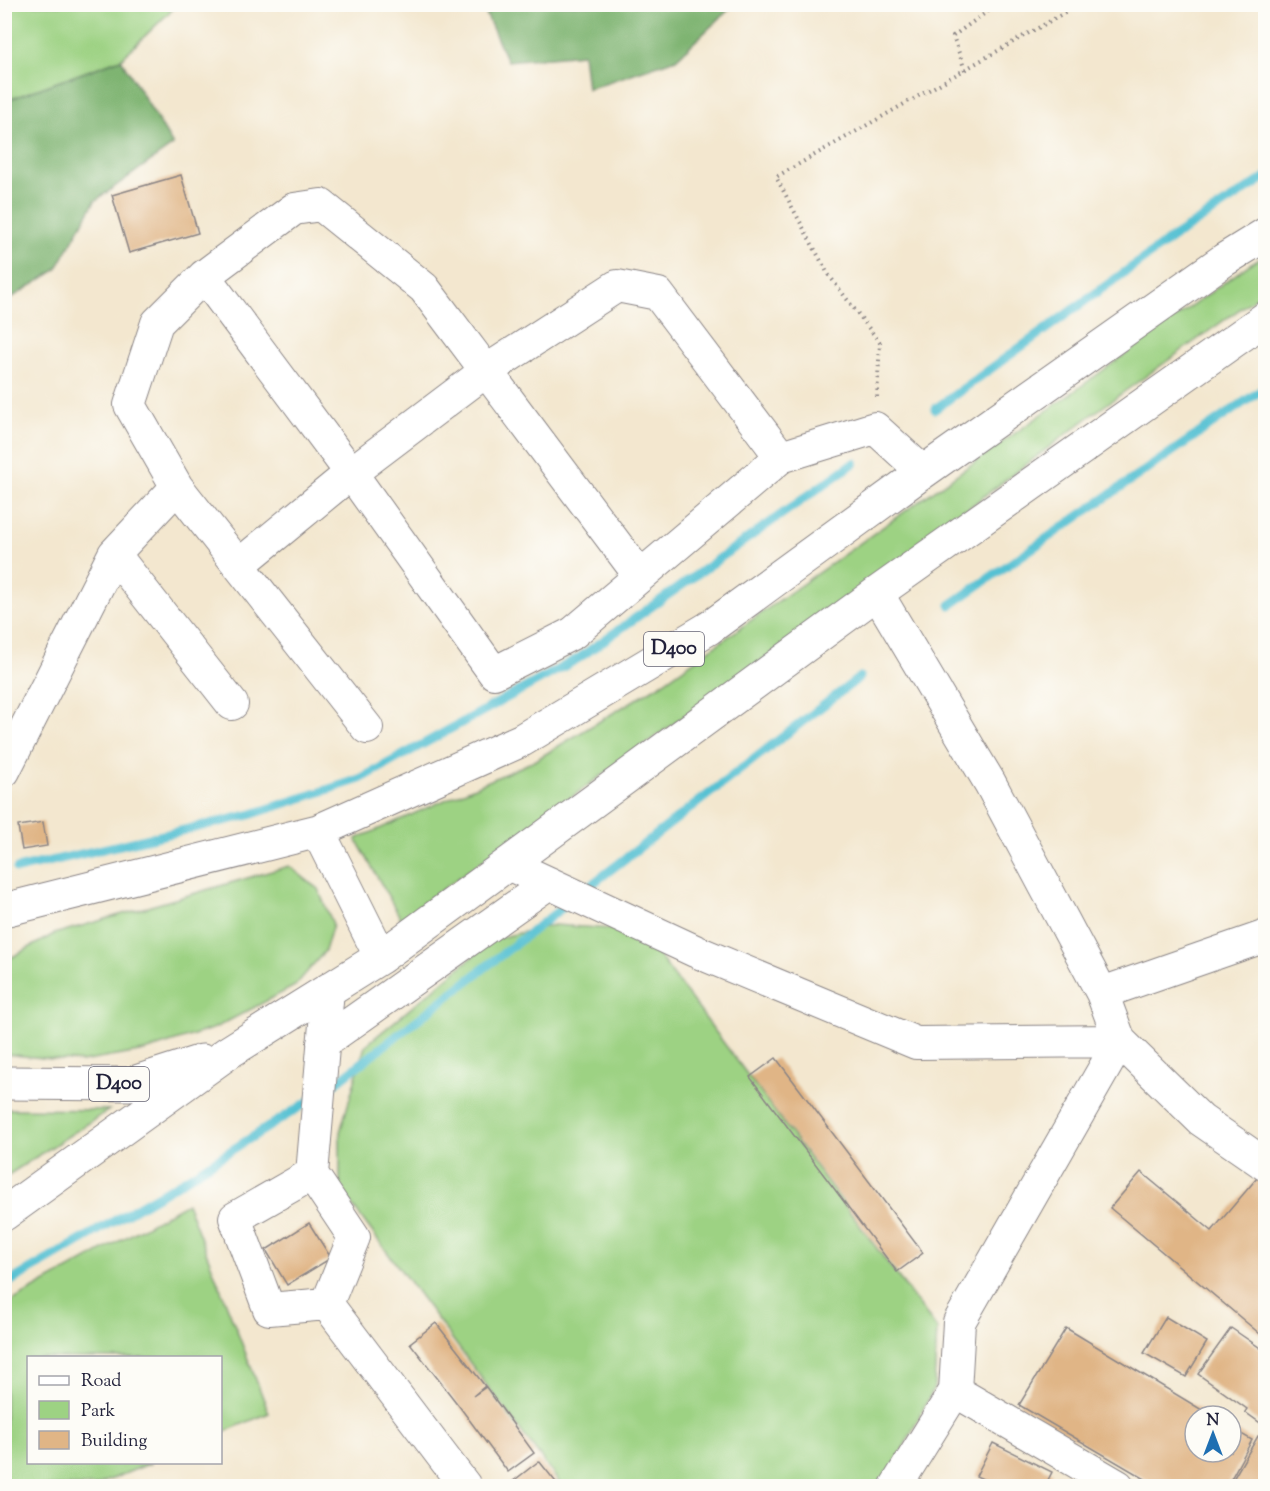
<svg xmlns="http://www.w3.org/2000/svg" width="1270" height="1491" viewBox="0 0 1270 1491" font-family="'Sorts Mill Goudy',serif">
<rect width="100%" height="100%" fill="#fdfcf7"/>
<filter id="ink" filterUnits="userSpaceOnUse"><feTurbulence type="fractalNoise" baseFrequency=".0167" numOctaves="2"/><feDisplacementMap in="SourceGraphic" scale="12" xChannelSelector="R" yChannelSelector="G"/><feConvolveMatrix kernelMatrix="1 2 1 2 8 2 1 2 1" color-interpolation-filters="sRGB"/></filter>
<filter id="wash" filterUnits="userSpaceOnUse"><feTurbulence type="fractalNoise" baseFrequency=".008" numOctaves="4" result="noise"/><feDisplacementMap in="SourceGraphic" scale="24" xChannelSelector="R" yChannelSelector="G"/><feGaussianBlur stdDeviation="1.35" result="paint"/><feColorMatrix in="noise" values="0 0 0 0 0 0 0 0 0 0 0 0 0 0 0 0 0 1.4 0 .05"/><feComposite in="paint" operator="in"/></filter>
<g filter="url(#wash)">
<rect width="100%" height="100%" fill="#f3e7cf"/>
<path fill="#9dd283" stroke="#607a5f" stroke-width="1.5" d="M5 5H177L121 59 5 101Z
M1265 255V291L1093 414 848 599 401 919 356 839 534 761 664 682 1069 395 1250 264Z
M289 866 318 889 333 924 325 951 295 986 215 1028 145 1051 81 1062 5 1054V961L54 934Z
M554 925 627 930 656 952 937 1329 934 1388 890 1474 875 1486H562L340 1189V1132L365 1046 494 939Z
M5 1109 109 1110 5 1177Z
M187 1203 269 1413 221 1433 220 1358H28V1462L151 1463 95 1486H5V1305Z"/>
<path fill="#7eb471" stroke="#506b56" stroke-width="1.5" d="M482 5H734L676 59 587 89 583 54 507 61Z
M121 59 173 145 95 201 56 270 5 302V101Z"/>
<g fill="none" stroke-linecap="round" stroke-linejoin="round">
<path stroke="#57c1d3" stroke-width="9" d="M935 409 1175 236 1266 177
M950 605 1266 387
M17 869 249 815 360 779 579 658 854 463
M582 892 860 677
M328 1089 571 901
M4 1285 181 1182 311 1100"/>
</g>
<g id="blocks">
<path fill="#e0b586" d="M181 175 198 233 129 253 112 195Z
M43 822 47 846 22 850 18 826Z
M776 1058 923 1253 897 1272 750 1077Z
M1141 1172 1212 1231 1257 1178 1266 1184V1339L1110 1208Z
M309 1223 331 1258 287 1285 266 1250Z
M1166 1317 1207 1342 1186 1377 1144 1353Z
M436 1323 485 1386 473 1396 486 1387 534 1453 508 1472 459 1406 410 1343Z
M1066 1328 1212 1416H1195V1452H1231V1428L1252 1440 1227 1486H1157L1019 1405Z
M1231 1328 1266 1352V1427L1245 1412 1247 1409 1198 1374Z
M1258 1436 1266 1441V1486H1229Z
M993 1443 1052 1472 1045 1486H998L976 1476Z
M539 1461 559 1486H507Z"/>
</g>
</g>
<g filter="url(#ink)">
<use href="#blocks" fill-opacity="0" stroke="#8a8485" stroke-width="1.5"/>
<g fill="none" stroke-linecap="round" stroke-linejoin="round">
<g stroke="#8a8485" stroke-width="34">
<path id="minor" d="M204 276 351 473 494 673 573 633 781 457
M177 487 367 728
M114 554 232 704
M239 565 351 473 486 371 617 286 658 294 781 457 875 428 923 472
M877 593 990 783 1102 993 1120 1041 1201 1120 1266 1165
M4 771 114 554 177 487 130 405 157 323 204 276 294 209 321 205 424 288 640 576
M508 864 695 951 916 1043 1120 1041
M1102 993 1266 936
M323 1043 549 883
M312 1174 354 1237 327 1304 269 1309 235 1218 312 1174 328 990
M327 1304 465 1486
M955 1391 1118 1486
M896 1486 955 1391 959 1322 1120 1041"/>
</g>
<g stroke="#8a8485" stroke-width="35">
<path id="highway" d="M318 831 381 957
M4 910 318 831 522 740 709 628 923 472 1224 260 1266 234
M4 1083 130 1084 202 1061
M4 1214 229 1052 381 957 877 593 1266 318"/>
</g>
<path stroke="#8a8485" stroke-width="4" stroke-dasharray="1.5 4.5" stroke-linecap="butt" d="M965 70 953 36 998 4
M877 397 880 343 828 274 776 177 1080 4"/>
<use href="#minor" stroke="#fff" stroke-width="32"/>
<use href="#highway" stroke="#fff" stroke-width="33"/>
</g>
</g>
<g text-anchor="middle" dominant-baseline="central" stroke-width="6" stroke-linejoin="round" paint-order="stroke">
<g fill="#fdfcf7" stroke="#646373" stroke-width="1.5">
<rect x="644" y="632" width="60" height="34" rx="4.5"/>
<rect x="89" y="1067" width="60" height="34" rx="4.5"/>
</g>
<g font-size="20" font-weight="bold" fill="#22223b">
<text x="674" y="649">D400</text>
<text x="119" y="1084">D400</text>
</g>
</g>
<rect width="1270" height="1491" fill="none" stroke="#fdfcf7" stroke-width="24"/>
<rect x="27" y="1356" width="195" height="108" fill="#fdfcf7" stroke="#a5a5ac" stroke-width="1.5"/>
<rect x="39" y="1376" width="30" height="9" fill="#ffffff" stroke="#a5a5ac" stroke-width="1.5"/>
<text x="81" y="1386" font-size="18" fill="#22223b">Road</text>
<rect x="39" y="1401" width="30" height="18" fill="#9dd283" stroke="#a5a5ac" stroke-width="1.5"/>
<text x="81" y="1416" font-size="18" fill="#22223b">Park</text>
<rect x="39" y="1431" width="30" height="18" fill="#e0b586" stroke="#a5a5ac" stroke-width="1.5"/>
<text x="81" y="1446" font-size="18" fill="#22223b">Building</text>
<g transform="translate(1213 1434)"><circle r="28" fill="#fdfcf7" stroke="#a5a5ac" stroke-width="1.5"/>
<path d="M0-4.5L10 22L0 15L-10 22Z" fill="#1f6fb2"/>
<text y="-9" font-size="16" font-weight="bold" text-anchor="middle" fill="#22223b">N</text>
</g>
</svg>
